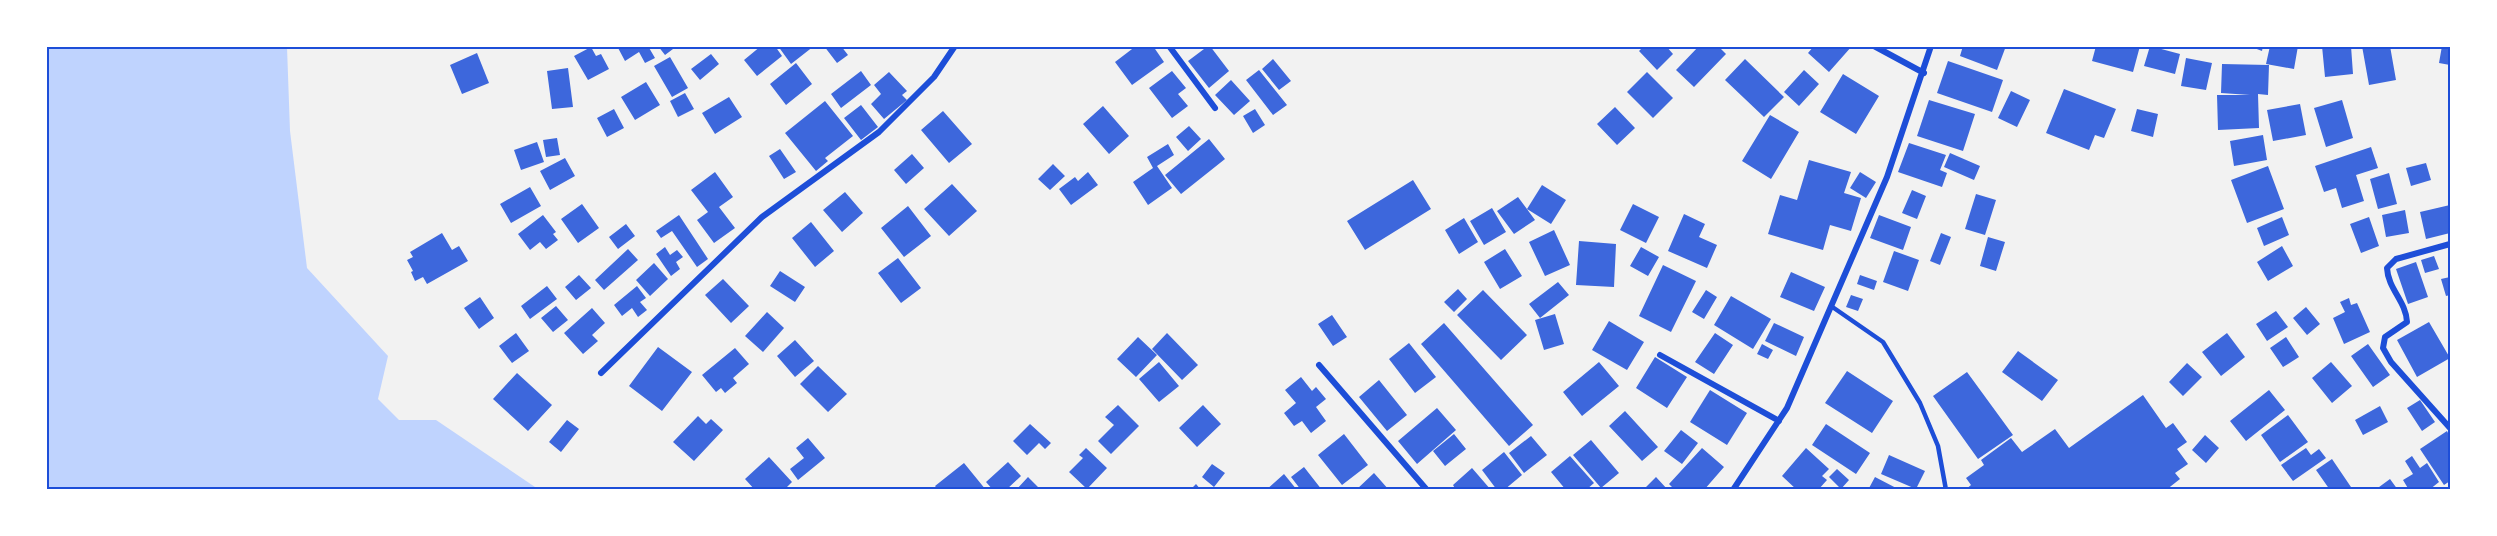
<svg xmlns="http://www.w3.org/2000/svg" width="2497" height="536" viewBox="0 0 2497 536" font-family="Arial,sans-serif">
<rect width="100%" height="100%" fill="#f2f2f2"/>
<path fill="#bfd3fe" d="M46 47H287L290 131 307 268 388 356 378 399 399 420H436L538 489H47Z"/>
<path fill="#3d67dc" d="M617 46H648L655 58 645 63 639 52 625 61Z
M658 46H677L665 55Z
M761 46H775L782 56 757 76 744 60Z
M778 46H814L791 64Z
M824 46H841L848 55 837 63Z
M1136 46H1153L1164 62 1132 85 1115 62Z
M1208 46H1210L1229 71 1209 88 1188 61Z
M1644 46H1666L1673 54 1657 70 1639 51Z
M1699 46H1718L1726 54 1694 87 1676 70Z
M1814 46H1852L1829 72 1808 53Z
M1963 46H2006L1997 70 1960 56Z
M2096 46H2140L2133 72 2092 61Z
M2150 46 2180 54 2175 74 2144 66Z
M2249 46H2263L2262 51Z
M2270 46H2298L2294 69 2266 64Z
M2322 46H2351L2353 74 2325 77Z
M2362 46H2390L2396 80 2369 85Z
M2442 46H2450V65L2439 63Z
M591 47 596 56 601 54 609 69 588 80 574 56Z
M477 53 489 83 462 94 450 65Z
M711 54 719 64 700 80 691 69Z
M670 57 688 88 672 97 654 66Z
M2186 58 2212 63 2206 90 2181 86Z
M1273 59 1291 81 1279 90 1262 69Z
M1745 59 1784 97 1764 117 1725 80Z
M1948 61 2003 80 1992 112 1937 93Z
M796 63 812 84 786 105 770 84Z
M2222 64 2269 65 2268 95 2258 94 2259 128 2218 130 2217 95H2250L2221 93Z
M568 68 573 107 552 109 547 71Z
M1259 70 1287 105 1273 115 1246 80Z
M1804 70 1819 84 1799 106 1784 92Z
M861 71 871 85 841 108 831 94Z
M1172 71 1186 88 1178 94 1188 106 1172 118 1149 88Z
M889 72 907 91 902 95 907 100 884 119 871 104 881 94 874 85Z
M1647 72 1673 98 1653 118 1627 92Z
M1843 74 1879 96 1856 134 1820 112Z
M1231 80 1250 101 1234 115 1215 95Z
M646 82 660 105 635 120 621 97Z
M2064 89 2116 109 2104 138 2095 135 2089 150 2046 133Z
M2011 91 2030 100 2017 127 1998 118Z
M685 93 694 109 678 117 670 101Z
M729 97 742 117 715 134 702 113Z
M1929 100 1975 114 1963 151 1917 136Z
M2342 100 2353 138 2326 147 2314 108Z
M825 101 853 136 825 158 828 161 816 171 785 133Z
M2300 104 2306 135 2273 141 2267 110Z
M861 105 878 127 861 140 844 118Z
M1103 106 1129 136 1109 154 1083 124Z
M1615 107 1635 128 1617 145 1597 124Z
M614 109 624 128 607 137 597 118Z
M1255 109 1265 125 1253 133 1243 116Z
M2137 109 2158 114 2153 137 2131 131Z
M943 111 972 144 949 163 921 130Z
M1770 115 1799 132 1771 179 1742 161Z
M1189 126 1201 139 1188 151 1176 137Z
M2263 135 2267 160 2234 166 2230 141Z
M557 138 560 155 546 157 543 140Z
M1209 139 1225 159 1181 194 1165 175Z
M537 142 544 162 521 170 514 150Z
M1909 143 1946 155 1940 170 1947 173 1942 187 1898 172Z
M1168 144 1174 155 1157 166 1172 188 1148 205 1133 182 1153 168 1147 157Z
M2371 147 2378 168 2356 175 2364 201 2342 208 2336 188 2324 192 2315 166Z
M780 149 796 172 784 179 769 156Z
M1950 153 1980 166 1974 180 1944 167Z
M912 154 924 168 906 184 894 170Z
M565 158 575 176 550 190 540 171Z
M1809 160 1851 172 1844 193 1861 198 1851 231 1830 225 1823 250 1768 234 1780 195 1797 200Z
M2426 163 2431 180 2411 186 2406 168Z
M1053 164 1065 176 1050 190 1038 179Z
M2268 166 2284 209 2247 223 2231 180Z
M715 172 733 197 719 207 735 228 714 243 697 220 708 212 691 190Z
M1088 172 1098 185 1071 205 1059 189 1075 177 1078 181Z
M1860 172 1876 182 1866 198 1850 188Z
M2389 173 2397 204 2378 209 2370 179Z
M1413 180 1431 209 1365 250 1347 221Z
M952 184 977 211 949 236 924 209Z
M1542 185 1566 200 1551 224 1527 209Z
M530 187 541 206 511 223 500 204Z
M1912 190 1926 196 1917 219 1902 213Z
M845 192 863 213 842 232 823 210Z
M1976 194 1996 200 1985 235 1965 229Z
M1518 197 1535 220 1514 234 1497 211Z
M582 204 599 228 578 243 561 219Z
M1633 204 1659 217 1646 243 1620 230Z
M2450 205V233L2426 239 2420 212Z
M908 206 931 236 904 257 881 228Z
M1492 208 1506 232 1484 245 1470 221Z
M2405 210 2409 233 2386 237 2382 215Z
M1684 214 1705 224 1699 237 1717 245 1707 268 1668 251Z
M543 215 556 232 553 234 558 240 546 249 540 242 530 250 518 234Z
M679 215 708 259 697 267 672 231 661 238 656 231Z
M1879 215 1911 227 1903 250 1870 238Z
M2282 217 2289 235 2264 246 2257 228Z
M2369 217 2379 246 2361 253 2350 224Z
M1464 218 1478 242 1459 254 1445 230Z
M811 222 834 251 815 267 792 238Z
M626 224 635 236 618 249 609 237Z
M1554 230 1570 265 1545 276 1529 242Z
M442 233 452 250 459 246 468 261 427 284 423 277 415 281 411 272 413 271 407 260 413 257 410 252Z
M1941 233 1951 237 1940 265 1930 261Z
M1988 237 2005 242 1996 271 1980 266Z
M1579 241 1616 244 1614 287 1576 285Z
M2282 246 2293 266 2268 281 2257 262Z
M665 247 670 255 677 250 683 257 676 262 680 269 671 276 656 254Z
M1641 247 1659 257 1648 276 1630 266Z
M628 249 638 260 604 290 595 280Z
M1505 249 1522 276 1500 289 1484 262Z
M1894 251 1919 260 1908 291 1883 282Z
M2434 256 2439 269 2425 273 2421 260Z
M898 258 921 288 901 303 878 273Z
M2416 262 2428 297 2408 304 2396 269Z
M654 263 668 279 650 296 636 280Z
M1663 265 1696 281 1671 332 1639 316Z
M780 271 805 287 795 302 770 286Z
M1791 272 1825 287 1814 311 1780 297Z
M579 275 591 288 576 300 565 287Z
M1860 275 1877 281 1874 290 1857 284Z
M2450 277V295L2446 296 2441 279Z
M723 279 749 306 731 323 705 295Z
M1558 282 1569 295 1540 318 1529 304Z
M547 286 557 299 530 319 521 306Z
M637 286 646 298 640 302 647 310 638 317 632 308 622 316 614 305Z
M1458 289 1467 299 1454 312 1444 302Z
M1483 290 1527 335 1501 360 1457 315Z
M1706 290 1717 297 1704 319 1692 312Z
M1851 295 1863 299 1858 311 1846 307Z
M1731 296 1771 319 1753 349 1714 325Z
M480 297 494 318 479 329 464 308Z
M2349 298 2351 305 2357 303 2370 332 2344 344 2333 318 2345 312 2340 302Z
M556 306 568 320 553 332 541 318Z
M2306 307 2320 324 2307 335 2293 318Z
M592 308 605 323 592 335 598 341 583 354 564 333Z
M2276 311 2288 327 2267 341 2256 324Z
M767 312 784 328 763 352 745 336Z
M1555 314 1564 344 1544 350 1535 320Z
M1332 315 1347 337 1333 346 1318 324Z
M1609 321 1644 342 1627 370 1592 350Z
M2429 322 2450 358 2417 377 2397 340Z
M1444 323 1533 425 1509 446 1421 344Z
M1774 323 1804 337 1796 356 1765 341Z
M516 333 529 351 512 363 499 346Z
M1167 333 1198 365 1182 380 1152 349Z
M1715 333 1733 345 1714 374 1695 362Z
M2227 333 2245 357 2221 376 2202 352Z
M1138 337 1157 355 1136 377 1117 359Z
M2286 337 2299 357 2283 367 2270 348Z
M795 340 814 361 795 377 777 356Z
M1409 343 1436 377 1415 393 1389 359Z
M1762 344 1773 350 1768 359 1757 354Z
M2368 344 2390 375 2373 387 2351 356Z
M658 347 692 372 662 411 629 386Z
M735 348 749 364 733 378 737 383 725 393 721 388 716 392 702 375Z
M2018 351 2058 380 2042 401 2002 372Z
M1655 357 1687 377 1667 408 1636 388Z
M1159 362 1179 386 1159 402 1139 379Z
M1599 362 1619 386 1582 416 1563 392Z
M2331 362 2352 386 2332 403 2312 378Z
M2187 363 2202 377 2183 396 2169 382Z
M818 366 847 394 828 412 800 384Z
M1847 371 1893 401 1872 433 1825 403Z
M1967 372 2013 435 1978 459 1933 396Z
M517 373 552 405 528 431 493 399Z
M1301 377 1312 391 1316 387 1326 399 1316 407 1326 421 1311 433 1302 421 1294 426 1284 413 1296 403 1285 390Z
M1379 380 1407 415 1387 431 1359 397Z
M1710 390 1747 413 1727 445 1690 422Z
M2269 390 2285 410 2246 441 2230 421Z
M2143 395 2166 428 2173 423 2187 442 2177 449 2188 464 2175 473 2180 479 2166 490H1965L1971 485 1966 478 1984 465 1981 460 2011 438 2022 452 2055 429 2069 448Z
M2420 400 2435 422 2422 431 2407 408Z
M1118 405 1139 426 1111 454 1098 441 1114 425 1105 417Z
M1203 405 1221 424 1197 447 1179 428Z
M2380 406 2388 422 2363 435 2355 420Z
M1437 408 1456 430 1417 464 1398 441Z
M1625 411 1658 447 1642 461 1609 426Z
M2288 415 2308 442 2280 462 2261 435Z
M698 416 706 424 711 419 723 430 694 461 673 442Z
M567 420 579 429 561 452 549 442Z
M1030 424 1051 443 1045 449 1039 443 1027 455 1013 441Z
M1826 424 1870 453 1856 474 1812 445Z
M1681 430 1698 443 1682 464 1664 451Z
M2447 431 2450 437V481L2444 485 2420 449Z
M1344 434 1368 465 1342 485 1318 455Z
M1454 434 1466 449 1445 466 1433 451Z
M2205 435 2219 448 2206 463 2192 450Z
M1531 436 1547 455 1524 473 1509 453Z
M808 438 825 458 798 480 790 469 804 458 796 448Z
M1591 440 1619 473 1601 488 1573 455Z
M1086 448 1107 468 1087 489 1069 472 1083 458 1079 455Z
M1702 448 1724 467 1704 490H1675L1669 484Z
M1806 448 1829 469 1822 476 1827 480 1818 490H1797L1782 476Z
M2306 448 2311 455 2319 449 2326 458 2293 481 2281 465Z
M1504 452 1522 475 1504 490H1497L1482 470Z
M1889 455 1925 471 1916 489 1881 474Z
M1570 456 1594 483 1586 490H1566L1551 472Z
M2412 456 2420 468 2427 463 2439 482 2429 490H2409L2403 480 2413 474 2405 461Z
M769 457 792 482 784 490H755L745 479Z
M2332 459 2353 490H2330L2316 470Z
M1008 462 1021 476 1006 490H993L986 482Z
M964 463 986 490H938L935 486Z
M1212 464 1225 473 1214 487 1202 477Z
M1304 467 1322 490H1301L1291 477Z
M1472 468 1491 490H1456L1453 485Z
M1837 469 1849 480 1841 489 1829 477Z
M1374 473 1389 490H1356Z
M1284 474 1297 490H1266Z
M1028 477 1041 490H1016Z
M1656 477 1668 490H1643Z
M1875 477 1900 490H1868Z
M2390 479 2398 490H2375Z
M1196 484 1201 490H1190Z"/>
<g fill="none" stroke-linecap="round" stroke-linejoin="round">
<path stroke="#1d4ed8" stroke-width="4.5" d="M1831 306 1883 342 1920 403 1938 446 1946 490"/>
<path stroke="#1d4ed8" stroke-width="6" d="M1169 46 1215 108
M1874 46 1924 73
M2450 244 2396 259 2387 268C2388 289 2406 301 2407 322L2385 337 2383 348 2391 362 2450 428
M1660 355 1779 421
M1319 365 1427 490
M601 373 762 217 879 132 934 77 955 46
M1733 490 1787 408 1887 177 1931 46"/>
</g>
<rect width="2497" height="536" fill="none" stroke="#ffffff" stroke-width="96"/>
<rect x="48" y="48" width="2401" height="440" fill="none" stroke="#1d4ed8" stroke-width="2"/>
</svg>
